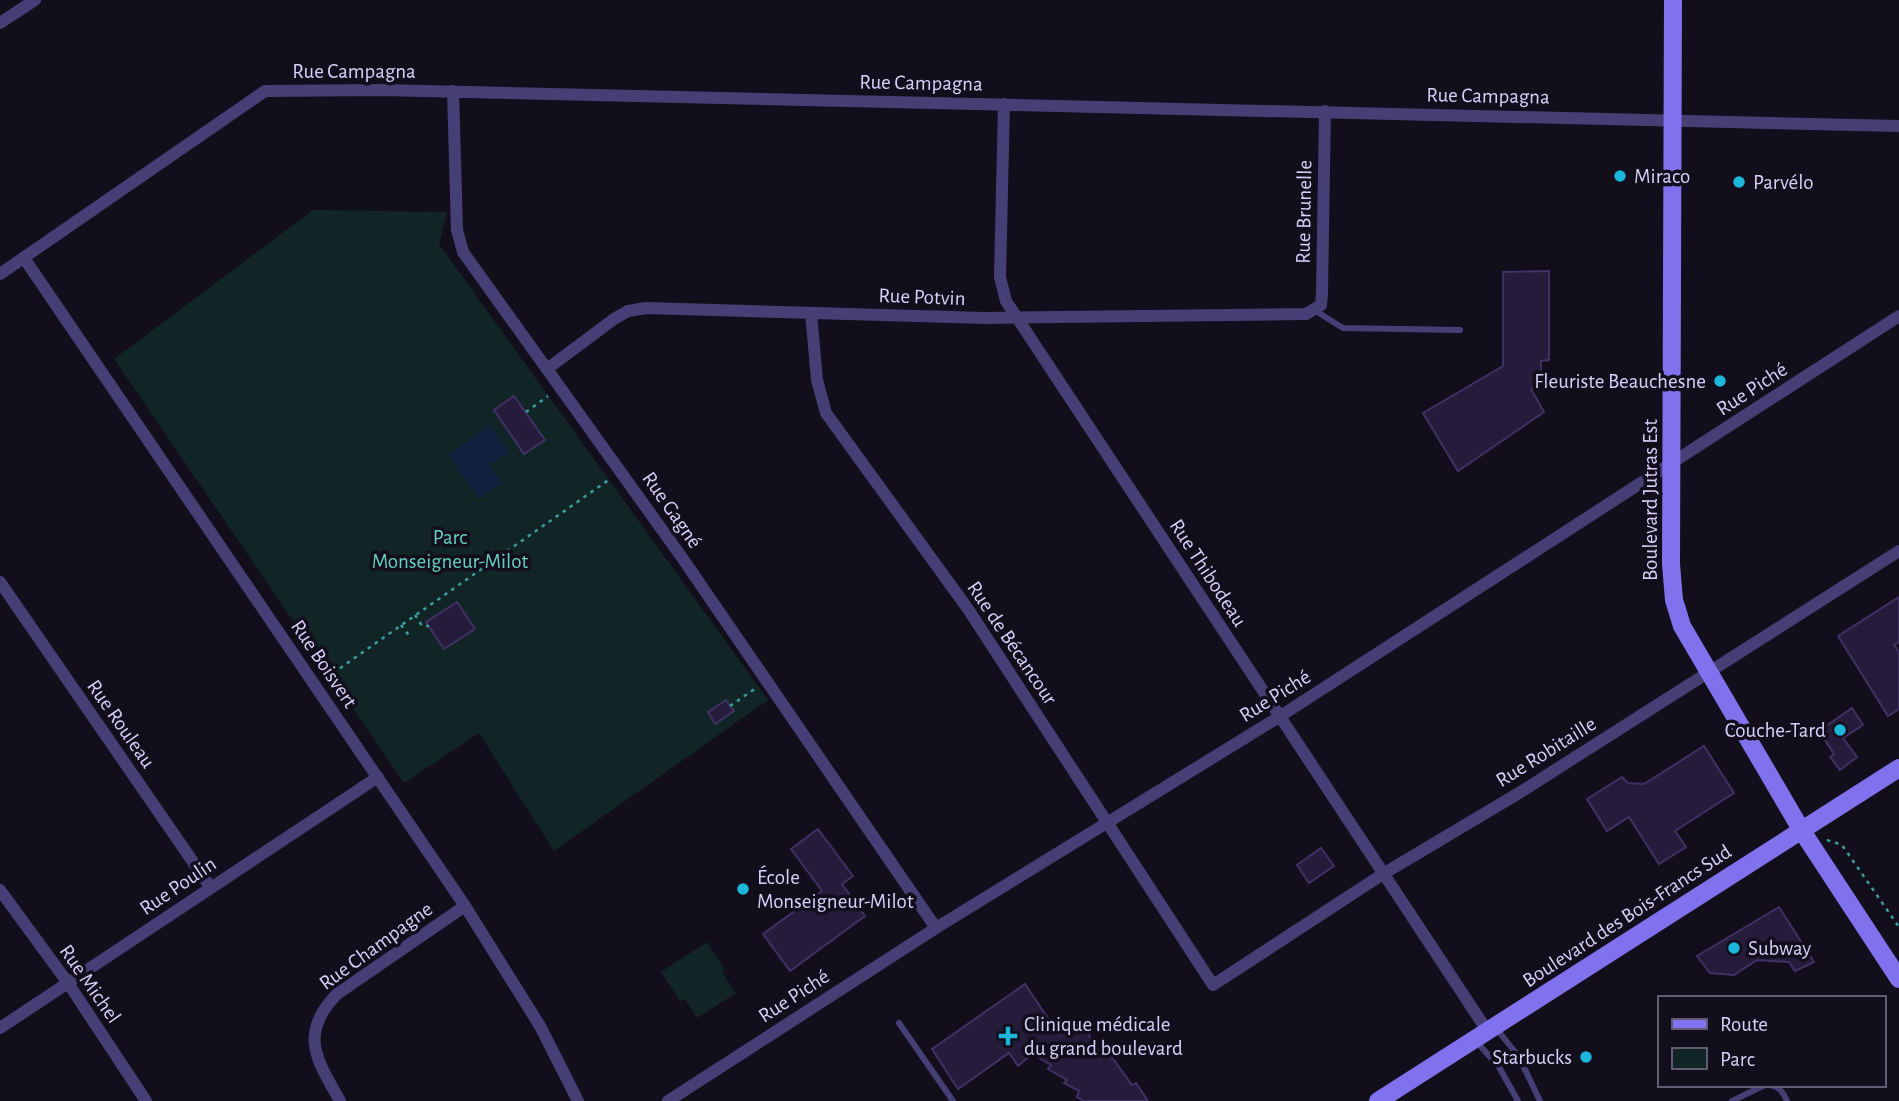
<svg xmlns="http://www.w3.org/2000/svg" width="1899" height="1101" viewBox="0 0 1899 1101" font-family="'Alegreya Sans',sans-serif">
<rect width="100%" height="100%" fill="#120e1c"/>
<path fill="#122526" d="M313 210 447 212 439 244 768 700 554 851 479 733 404 783 114 359Z
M707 942 725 970 722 972 736 993 697 1018 685 999 680 1001 661 972Z"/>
<path fill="#121f3c" d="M490 425 509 452 490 466 502 483 479 499 448 455Z"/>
<path fill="#251c3b" stroke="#403164" stroke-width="2" d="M1549 271V360L1541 361V381L1531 389 1544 412 1458 471 1423 413 1503 366V272Z
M514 396 545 440 524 454 494 410Z
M1899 597V642L1894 645 1899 652V709L1888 716 1838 636Z
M457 602 475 629 444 649 426 622Z
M726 700 734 711 715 724 708 712Z
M1852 708 1863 725 1843 738 1857 757 1840 770 1830 757 1834 754 1819 731Z
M1704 746 1734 793 1675 831 1686 847 1659 864 1629 817 1607 831 1587 799 1622 777 1628 783 1644 784Z
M818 829 853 876 842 884 865 916 790 971 763 934 822 891 791 849Z
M1321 848 1334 866 1309 883 1297 865Z
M1779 907 1814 962 1795 971 1789 962 1757 960 1734 975 1710 973 1697 956Z
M1025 984 1059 1035 1080 1022 1102 1054 1108 1052 1132 1085 1136 1083 1148 1101H1084L1077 1097 1079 1091 1064 1083 1067 1080 1048 1069 1051 1065 1032 1054 1018 1066 1009 1053 958 1089 932 1049Z"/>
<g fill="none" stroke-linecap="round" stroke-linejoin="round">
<path stroke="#3b9ea1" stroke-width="2.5" stroke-dasharray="3.5 5" stroke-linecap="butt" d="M526 412 548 396
M415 615 422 626H429
M401 625 411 638
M326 678 610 479
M730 706 756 688
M1827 840 1842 845 1899 927"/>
<path stroke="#463f76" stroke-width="6" d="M1314 310 1343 328 1460 330
M899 1023 953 1101
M1496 1028 1519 1057 1540 1101
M1476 1041 1499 1067 1518 1101
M1769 1085C1779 1086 1783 1092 1787 1101
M1732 1101 1765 1085"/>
<path stroke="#463f76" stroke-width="12" d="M0 23 35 0
M453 91 457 230 463 252 683 559 936 928
M1004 104 1000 277 1006 301 1488 1032
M24 258 465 906 540 1026 578 1101
M0 274 265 91 381 90 1899 126
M811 313 817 380 826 413 968 609 1213 985 1383 874 1519 793 1899 551
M547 369 614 319 628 311 646 308 985 318 1306 314 1321 305 1322 293 1325 111
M0 582 211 888
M0 890 68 983 146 1101
M0 1028 378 777
M340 1101C317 1060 298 1034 337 994L465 906
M668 1101 936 928 1279 717 1899 316"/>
<path stroke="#8072ed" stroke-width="18" d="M1673 0 1671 564 1674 600 1682 626 1802 831 1899 979
M1378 1101 1899 768"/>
</g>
<g fill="#1bb6d9" stroke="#120e1c" stroke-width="2.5">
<circle cx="1620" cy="176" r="7"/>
<circle cx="1739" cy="182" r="7"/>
<circle cx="1720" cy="381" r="7"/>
<circle cx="1840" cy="730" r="7"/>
<circle cx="743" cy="889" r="7"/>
<circle cx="1734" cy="948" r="7"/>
<path d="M1004.5 1025.5h7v7h7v7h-7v7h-7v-7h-7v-7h7z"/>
<circle cx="1586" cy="1057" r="7"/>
</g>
<g text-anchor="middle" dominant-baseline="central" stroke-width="7" stroke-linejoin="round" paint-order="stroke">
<g font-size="21" fill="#d8cff9" stroke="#120e1c">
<text x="354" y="71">Rue Campagna</text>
<text transform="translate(921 83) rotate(1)">Rue Campagna</text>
<text transform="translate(1488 96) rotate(1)">Rue Campagna</text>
<text transform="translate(1304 212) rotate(-89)">Rue Brunelle</text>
<text transform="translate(922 297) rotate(2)">Rue Potvin</text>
<text transform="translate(1752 389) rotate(-33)">Rue Piché</text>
<text transform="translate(1650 500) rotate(-90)">Boulevard Jutras Est</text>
<text transform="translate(672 510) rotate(55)">Rue Gagné</text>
<text transform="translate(1208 573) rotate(57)">Rue Thibodeau</text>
<text transform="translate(1012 643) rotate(56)">Rue de Bécancour</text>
<text transform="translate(324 664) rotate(56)">Rue Boisvert</text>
<text transform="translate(1275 696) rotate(-32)">Rue Piché</text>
<text transform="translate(121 724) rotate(55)">Rue Rouleau</text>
<text transform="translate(1546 752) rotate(-32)">Rue Robitaille</text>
<text transform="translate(178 886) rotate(-34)">Rue Poulin</text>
<text transform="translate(1627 916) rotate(-33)">Boulevard des Bois-Francs Sud</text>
<text transform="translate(376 946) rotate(-36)">Rue Champagne</text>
<text transform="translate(90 984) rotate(55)">Rue Michel</text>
<text transform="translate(794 996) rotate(-33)">Rue Piché</text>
</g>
<g font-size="21" fill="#d8cff9" stroke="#120e1c" text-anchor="start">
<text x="1634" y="176">Miraco</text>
<text x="1753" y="182">Parvélo</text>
<text x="1706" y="381" text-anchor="end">Fleuriste Beauchesne</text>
<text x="1826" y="730" text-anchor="end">Couche-Tard</text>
<text x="757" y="877">École<tspan x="757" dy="24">Monseigneur-Milot</tspan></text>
<text x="1748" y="948">Subway</text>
<text x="1024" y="1024">Clinique médicale<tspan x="1024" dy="24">du grand boulevard</tspan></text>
<text x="1572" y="1057" text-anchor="end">Starbucks</text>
</g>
<g font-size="21" fill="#65cfbe" stroke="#120e1c">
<text x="450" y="537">Parc<tspan x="450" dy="24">Monseigneur-Milot</tspan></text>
</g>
</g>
<rect x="1658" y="996" width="228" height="91" fill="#120e1c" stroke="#615b74" stroke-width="2"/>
<rect x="1672" y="1019" width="35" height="10" fill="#8072ed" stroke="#615b74" stroke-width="2"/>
<text x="1720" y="1031" font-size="21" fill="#d8cff9">Route</text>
<rect x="1672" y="1048" width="35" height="21" fill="#122526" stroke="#615b74" stroke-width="2"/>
<text x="1720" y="1066" font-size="21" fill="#d8cff9">Parc</text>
</svg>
